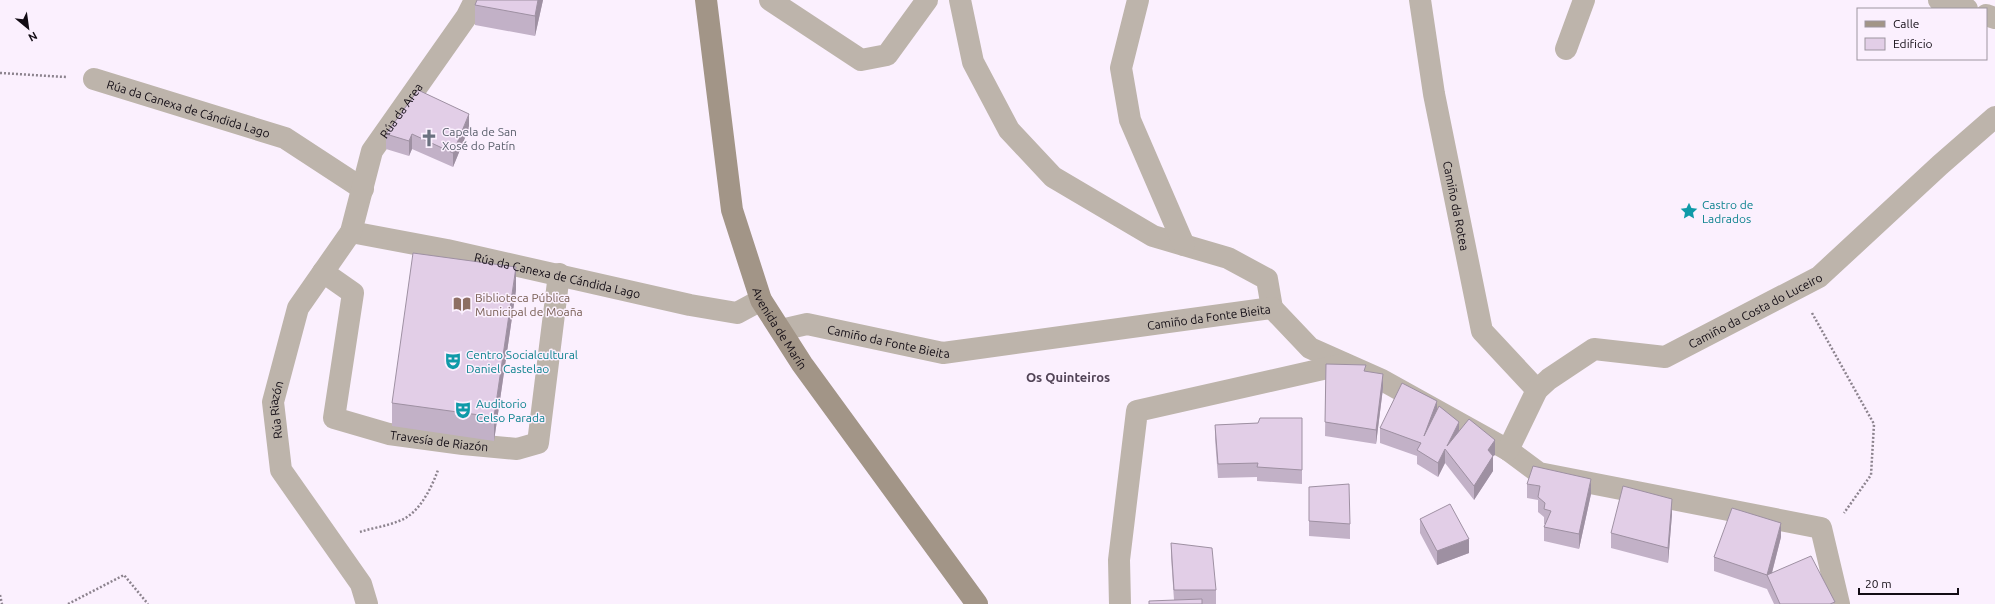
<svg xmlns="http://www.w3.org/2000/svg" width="1995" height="604" viewBox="0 0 1995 604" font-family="Ubuntu,sans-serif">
<rect width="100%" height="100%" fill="#fbf0fe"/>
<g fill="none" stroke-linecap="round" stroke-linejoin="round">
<path stroke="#8c838e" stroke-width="2.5" stroke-dasharray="2 2" stroke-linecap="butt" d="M0 73 66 77
M1812 313 1874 424 1871 475 1844 513
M360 532C372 528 387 526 399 521 419 514 431 489 438 470
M0 595 2 604
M68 604 124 575 148 604"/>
<g stroke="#bdb4ab" stroke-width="22">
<path d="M770 0 861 60 887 55 927 0"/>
<path d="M960 0 973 62 1009 130 1053 177 1153 236 1228 258 1267 279 1272 308"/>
<path d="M1138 0 1121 68 1130 120 1184 245"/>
<path id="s1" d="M1420 0 1434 94 1482 331 1537 390"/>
<path d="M1939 0 1967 9"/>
<path d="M1986 15 1995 18"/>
<path d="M1566 49 1584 0"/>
<path id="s2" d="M94 79 285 138 363 189"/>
<path id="s3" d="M351 232 447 250 690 305 737 313 761 300"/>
<path id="s4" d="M323 272 353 293 334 418 389 434 463 444 517 449 538 443 559 274"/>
<path id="s5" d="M781 330 807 324 943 353 1272 308 1310 348 1382 380 1508 450 1539 473 1821 528 1839 604"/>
<path id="s6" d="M1508 450 1537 390 1549 379 1594 349 1665 357 1819 277 1940 165 1995 117"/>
<path id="s7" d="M367 604 361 584 281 470 273 402 298 308 351 232 372 151 467 16 475 0"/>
<path d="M1120 604 1119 560 1137 411 1345 364"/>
</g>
<path stroke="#a29587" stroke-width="22" id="s8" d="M706 0 732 210 761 300 802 364 977 604"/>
</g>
<path fill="#c2b1c7" d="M477 0H543L535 36 475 25V5Z
M469 128 453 167 412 149 409 156 386 149V134Z
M516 290 494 441 392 426V403Z
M1326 364 1366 371 1383 388 1376 444 1325 436Z
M1437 410 1459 432 1495 455 1493 456V471L1474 500 1445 463 1438 477 1417 464V456L1380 443V428Z
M1302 418V484L1257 481V477L1218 478 1215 439V425L1258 423Z
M1527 484 1591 494 1579 549 1544 541V527L1545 524H1544V517L1538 512V500L1527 498Z
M1309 487 1350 524V539L1309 536Z
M1672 514 1668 563 1611 548V533Z
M1420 519 1469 553 1437 565 1420 533Z
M1781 537 1772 573 1835 604H1774L1767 589 1714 571V557Z
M1171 543 1216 590V604H1149L1174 600 1171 557Z"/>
<path fill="#9e90a2" d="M538 0H543L535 36V16Z
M469 114V128L453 167V153Z
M412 134V149L409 156V141Z
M516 267V290L494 441V417Z
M1383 374V388L1376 444V430Z
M1437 401V415L1424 436Z
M1459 422V437L1447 446Z
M1495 440V455L1493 456V471L1474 500V486L1488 450Z
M1445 449V463L1438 477V463Z
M1591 479V494L1579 549V534Z
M1672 499V514L1668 563V548Z
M1781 523V537L1770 580 1767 575Z
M1469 539V553L1437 565V551Z"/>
<path fill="#e2cee7" stroke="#9e90a2" d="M477 0H538L535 16 475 5Z
M418 90 469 114 453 153 412 134 409 141 386 134Z
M413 253 516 267 494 417 392 403Z
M1326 364 1366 365 1364 371 1383 374 1376 430 1325 422Z
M1402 383 1437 401 1424 436 1439 406 1459 422 1447 446 1469 419 1495 440 1488 450 1493 456 1474 486 1445 449 1438 463 1417 450 1421 443 1380 428Z
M1260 418H1302V470L1257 467 1258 463 1218 464 1215 425 1258 423Z
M1533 466 1591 479 1579 534 1544 527 1551 511 1544 509 1545 503 1538 497 1540 486 1527 484Z
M1349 484 1350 524 1309 521V487Z
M1623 486 1672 499 1668 548 1611 533Z
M1450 504 1469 539 1437 551 1420 519Z
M1732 508 1781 523 1767 575 1714 557Z
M1171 543 1212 548 1216 590H1174Z
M1811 556 1835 602 1830 604H1780L1767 575Z
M1202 599V604H1149V601Z"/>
<defs>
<g id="church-bare" transform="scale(1.38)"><path d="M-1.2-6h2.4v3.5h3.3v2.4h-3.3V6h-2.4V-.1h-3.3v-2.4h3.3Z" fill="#6b7280" stroke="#fbf0fe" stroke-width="2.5" paint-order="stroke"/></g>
<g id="sight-bare" transform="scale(1.38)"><path d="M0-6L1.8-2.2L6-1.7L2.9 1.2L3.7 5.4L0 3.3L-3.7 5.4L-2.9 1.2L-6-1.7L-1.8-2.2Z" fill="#0f9aa8" stroke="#fbf0fe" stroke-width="2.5" paint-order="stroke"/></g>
<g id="library-bare" transform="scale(1.38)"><path d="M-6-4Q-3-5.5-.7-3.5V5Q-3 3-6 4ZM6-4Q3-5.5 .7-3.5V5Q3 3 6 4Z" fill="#8d6e63" stroke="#fbf0fe" stroke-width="2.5" paint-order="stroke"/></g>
<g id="theatre-bare" transform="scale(1.38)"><path d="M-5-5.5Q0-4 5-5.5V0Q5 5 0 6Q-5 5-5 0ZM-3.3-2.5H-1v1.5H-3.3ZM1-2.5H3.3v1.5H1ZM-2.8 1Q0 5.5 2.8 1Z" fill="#0f9aa8" stroke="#fbf0fe" stroke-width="2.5" paint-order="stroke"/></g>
</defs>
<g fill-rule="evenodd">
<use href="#church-bare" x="429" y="138"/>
<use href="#sight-bare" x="1689" y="211"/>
<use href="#library-bare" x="462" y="304"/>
<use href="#theatre-bare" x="453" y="361"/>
<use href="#theatre-bare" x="463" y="410"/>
</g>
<g text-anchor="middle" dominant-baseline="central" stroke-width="3" stroke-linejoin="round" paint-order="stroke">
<g font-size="12" fill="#120c14" stroke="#fbf0fe">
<text stroke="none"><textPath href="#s2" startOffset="99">Rúa da Canexa de Cándida Lago</textPath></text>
<text stroke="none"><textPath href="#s7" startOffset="552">Rúa da Area</textPath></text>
<text stroke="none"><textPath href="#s1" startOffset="209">Camiño da Rotea</textPath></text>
<text stroke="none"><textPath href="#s3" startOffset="211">Rúa da Canexa de Cándida Lago</textPath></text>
<text stroke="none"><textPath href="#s6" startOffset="310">Camiño da Costa do Luceiro</textPath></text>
<text stroke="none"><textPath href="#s5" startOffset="434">Camiño da Fonte Bieita</textPath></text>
<text stroke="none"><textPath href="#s8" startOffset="340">Avenida de Marín</textPath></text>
<text stroke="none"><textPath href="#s5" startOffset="110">Camiño da Fonte Bieita</textPath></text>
<text stroke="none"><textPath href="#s7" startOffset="221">Rúa Riazón</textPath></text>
<text stroke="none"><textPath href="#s4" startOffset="271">Travesía de Riazón</textPath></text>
</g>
<g font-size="12" fill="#5b616d" stroke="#fbf0fe" text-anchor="start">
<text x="442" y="131">Capela de San<tspan x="442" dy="14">Xosé do Patín</tspan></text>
</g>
<g font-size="12" fill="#0d838f" stroke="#fbf0fe" text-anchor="start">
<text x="1702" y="204">Castro de<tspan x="1702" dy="14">Ladrados</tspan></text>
<text x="466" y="354">Centro Socialcultural<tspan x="466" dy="14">Daniel Castelao</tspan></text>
<text x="476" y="403">Auditorio<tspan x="476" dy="14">Celso Parada</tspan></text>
</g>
<g font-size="12" fill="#785e54" stroke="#fbf0fe" text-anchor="start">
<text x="475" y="297">Biblioteca Pública<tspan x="475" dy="14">Municipal de Moaña</tspan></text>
</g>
<g font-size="13" font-weight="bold" fill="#514356" stroke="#fbf0fe">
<text x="1068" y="377">Os Quinteiros</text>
</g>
</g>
<rect x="1857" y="8" width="130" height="52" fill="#fbf0fe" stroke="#9e95a0"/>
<rect x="1865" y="21" width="20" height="6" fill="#a29587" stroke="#9e95a0"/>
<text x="1893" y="28" font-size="12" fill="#120c14">Calle</text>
<rect x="1865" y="38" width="20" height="12" fill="#e2cee7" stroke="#9e95a0"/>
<text x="1893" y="48" font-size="12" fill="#120c14">Edificio</text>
<g transform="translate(28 28) rotate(151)" stroke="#fbf0fe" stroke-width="3" paint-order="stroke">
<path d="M0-3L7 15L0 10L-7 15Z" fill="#120c14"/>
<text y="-6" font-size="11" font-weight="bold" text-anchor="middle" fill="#120c14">N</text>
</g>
<path d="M1859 588v6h99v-6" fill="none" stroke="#120c14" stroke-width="2"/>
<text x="1865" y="588" font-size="12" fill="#120c14" stroke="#fbf0fe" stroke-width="3" paint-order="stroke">20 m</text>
</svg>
